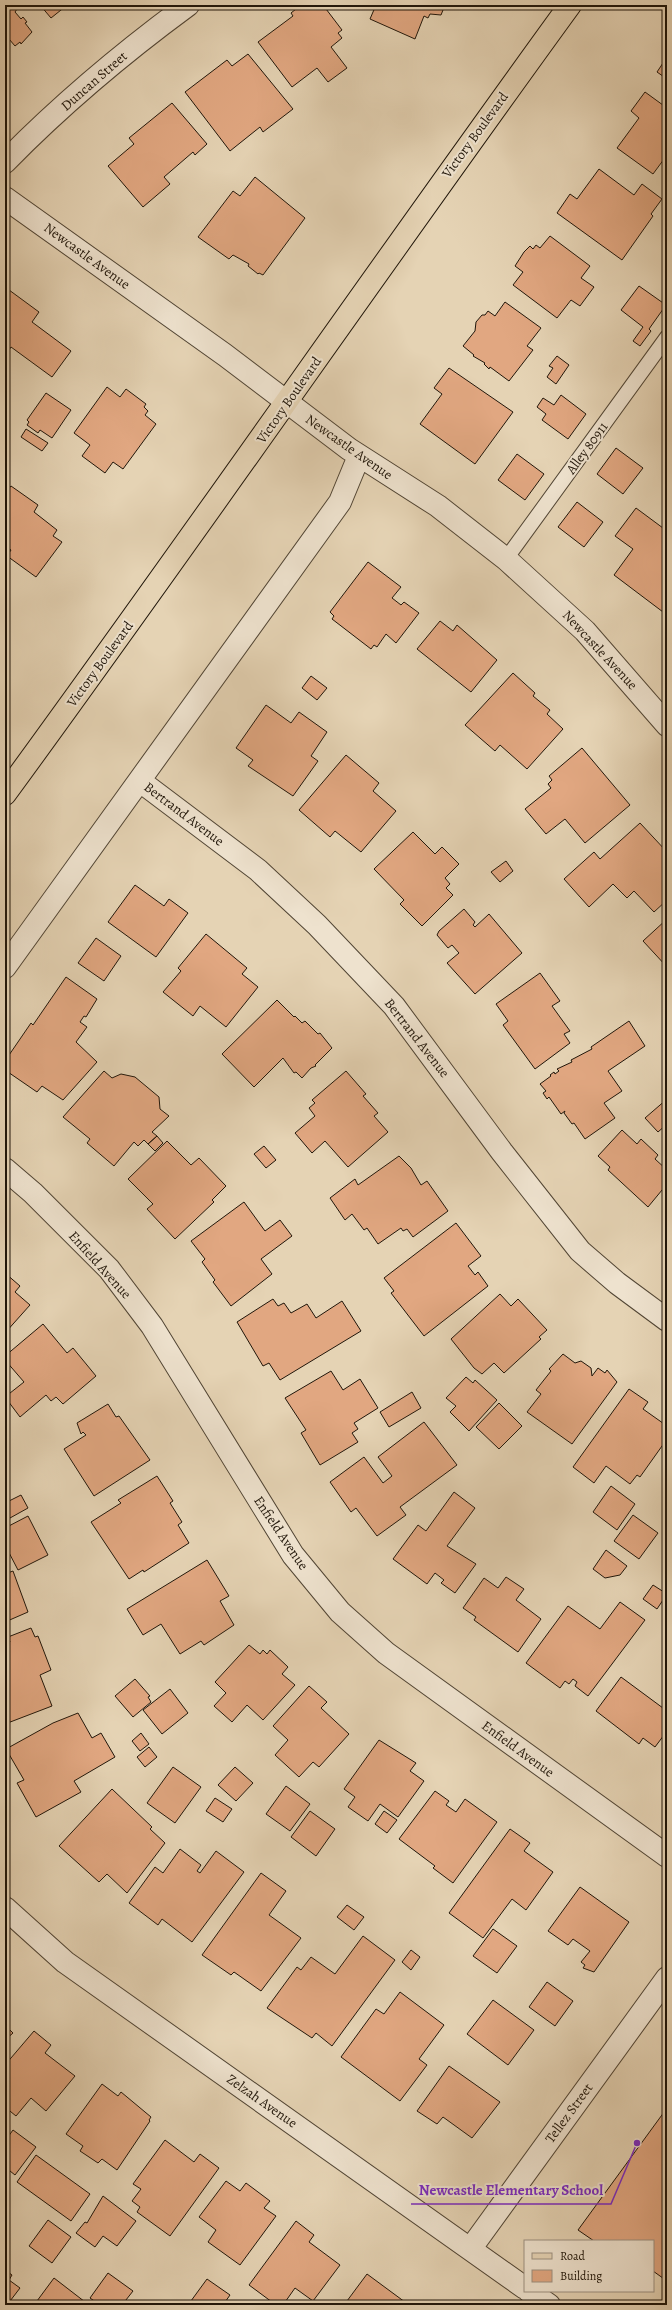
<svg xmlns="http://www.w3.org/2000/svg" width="672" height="2310" viewBox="0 0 672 2310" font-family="Alegreya,serif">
<rect width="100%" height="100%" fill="#e5d3b4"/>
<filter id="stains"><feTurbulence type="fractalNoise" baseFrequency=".005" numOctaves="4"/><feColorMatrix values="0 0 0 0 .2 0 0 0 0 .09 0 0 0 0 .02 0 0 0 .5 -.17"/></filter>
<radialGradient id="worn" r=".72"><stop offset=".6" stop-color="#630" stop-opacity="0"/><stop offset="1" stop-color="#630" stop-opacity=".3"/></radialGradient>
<path fill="#e1a781" stroke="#20160a" d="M5 5 11 8 14 5 17 9 15 12 21 19 23 17 27 22 25 23 32 32 21 44 20 42 15 46 9 39 5 42Z
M40 5H71L67 7 66 6 51 18Z
M301 5H323L342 30 338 33 342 38 331 47 347 68 328 82 317 68 292 87 258 42 293 16 291 13Z
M376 5H445L441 15 430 14 428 18 424 16 415 39 370 19Z
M248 54 293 109 263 132 260 127 230 151 185 92 227 60 232 66Z
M667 57V79L657 72Z
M645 92 667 108V155L653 174 617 148 639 118 631 111Z
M172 103 207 144 195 155 193 152 164 177 170 184 143 207 108 166 134 144 129 138Z
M599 169 634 195 642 184 662 199 651 214 653 216 622 260 557 213 570 194 577 199Z
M255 177 305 218 263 275 259 273 258 274 248 266 249 264 233 255 229 259 198 237 233 191 240 196Z
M550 236 590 266 581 278 594 287 580 306 571 300 557 318 513 285 523 272 515 266 524 252 530 246 533 249 536 245 540 248Z
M639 286 666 305 649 329 651 331 640 346 633 341 643 327 621 310Z
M5 287 39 312 32 322 71 351 52 377 11 347 5 356Z
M505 302 541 328 527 346 533 350 509 381 490 367 489 369 484 364 485 363 473 356 474 355 463 346 475 331 476 322 482 315H485L488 311 495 316Z
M557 356 569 365 556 384 547 377 553 368 549 366Z
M449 368 513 412 475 464 420 424 442 394 434 388Z
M107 387 120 397 126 389 146 404 144 407 148 411 145 415 156 424 123 469 113 462 105 473 82 456 90 445 74 433Z
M46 393 71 410 52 438 40 430 38 433 27 425 29 422 27 420Z
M561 395 586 414 568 439 542 420 546 414 537 407 543 398 554 405Z
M26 429 48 443 42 451 21 437Z
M616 448 643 468 623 494 597 474Z
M517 454 544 474 525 500 498 480Z
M11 486 38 505 34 512 57 530 53 536 62 542 36 577 7 556 11 550 5 546V493Z
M577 502 603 522 584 547 558 527Z
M636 508 667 531V615L614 575 633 549 615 536Z
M368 562 401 587 392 598 401 605 404 602 419 613 396 643 386 634 377 647 374 645 371 649 332 619 334 616 330 612Z
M440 621 453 631 457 625 497 660 471 692 417 649Z
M513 673 535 693 533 696 550 710 547 714 563 729 527 769 500 745 495 751 465 725Z
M311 676 327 688 317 700 302 688Z
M266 705 291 723 299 712 327 732 311 756 318 761 293 796 248 766 253 760 236 748Z
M582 748 630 805 585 843 565 819 546 834 525 809 551 788 548 784 552 780 549 776Z
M346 755 379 783 373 791 396 811 361 852 335 831 330 837 299 810Z
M640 823 667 852V900L654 912 634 891 627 898 613 884 589 907 564 879 594 852 600 859Z
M413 832 435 854 442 847 459 864 445 878 450 884 446 888 453 895 422 926 400 904 404 900 374 869Z
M506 861 513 871 500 882 491 872Z
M135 885 164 906 169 899 188 913 156 957 108 922Z
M464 909 475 922 473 925 475 927 489 914 522 953 475 994 447 963 459 953 452 945 448 948 437 935 439 931Z
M667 919V967L643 941Z
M206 934 247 968 242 974 258 987 226 1027 200 1006 193 1016 163 992 181 971 178 968Z
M96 938 121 956 104 981 78 963Z
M540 973 560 1001 552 1006 570 1031 564 1034 570 1043 535 1069 503 1025 508 1021 496 1004Z
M66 977 97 999 86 1017 84 1016 80 1022 87 1027 76 1042 97 1062 63 1100 42 1086 37 1092 5 1070V1065L9 1059 7 1058 31 1023 33 1025Z
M277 1000 294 1017 295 1016 302 1023 305 1021 318 1034 320 1033 332 1048 315 1065 316 1066 311 1068 302 1078 296 1072 294 1073 283 1058 254 1087 222 1054Z
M629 1021 645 1046 608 1071 622 1091 604 1103 615 1118 585 1139 574 1123 572 1124 564 1113 565 1111 561 1114 549 1097 547 1099 543 1093 546 1091 540 1084 551 1076 550 1075 554 1072 555 1074 559 1071 557 1069 572 1062 571 1060 592 1049 591 1047Z
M104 1071 112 1078 121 1074 135 1077 159 1097 160 1109 169 1116 152 1132 157 1136 148 1144 144 1140 138 1146 134 1142 114 1166 87 1143 90 1139 63 1117Z
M346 1071 366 1094 363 1096 378 1113 374 1116 388 1132 348 1167 325 1141 312 1153 295 1133 315 1116 309 1108 315 1103 312 1100Z
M667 1099V1124L658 1132 645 1118Z
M622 1130 637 1144 641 1139 658 1155 655 1159 667 1170V1184L648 1207 608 1170 610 1167 598 1156Z
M157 1136 163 1143 155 1151 148 1144Z
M167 1141 191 1165 199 1158 226 1186 212 1200 214 1202 175 1239 147 1209 153 1204 128 1179Z
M264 1146 276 1160 266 1168 254 1154Z
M399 1156 411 1168 421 1185 427 1181 448 1211 413 1237 407 1229 403 1231 401 1228 378 1244 367 1228 364 1230 352 1214 345 1220 330 1198 355 1179 358 1185Z
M244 1202 265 1231 280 1220 292 1236 261 1259 272 1274 231 1306 213 1282 215 1280 202 1262 205 1259 191 1241Z
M456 1223 481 1256 468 1266 475 1275 478 1272 488 1286 424 1336 391 1293 394 1291 384 1278Z
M5 1273 20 1286 15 1292 30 1305 5 1333Z
M500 1294 511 1306 518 1299 547 1330 539 1337 541 1339 504 1373 494 1363 482 1374 474 1368 451 1339Z
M273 1299 278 1306 284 1303 291 1313 307 1304 316 1318 342 1301 361 1331 280 1380 269 1363 263 1366 237 1322Z
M43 1324 67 1353 73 1348 96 1376 63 1404 56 1397 51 1401 46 1395 20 1417 5 1397 24 1382 5 1360V1356Z
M563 1354 575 1363 581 1361 591 1368 592 1376 598 1368 605 1373 607 1370 617 1382 572 1444 527 1412 541 1394 536 1390 551 1371 549 1369Z
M331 1371 343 1390 360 1379 378 1408 354 1423 358 1429 352 1433 358 1442 320 1465 301 1433 306 1430 285 1398Z
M466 1377 473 1383 475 1380 497 1400 469 1431 450 1412 456 1406 446 1398Z
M629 1389 648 1402 643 1409 667 1426V1439L640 1477 637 1475 630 1484 606 1466 594 1483 573 1467Z
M412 1392 421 1408 389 1427 380 1412Z
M499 1403 522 1426 499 1449 476 1427Z
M108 1404 116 1417 119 1416 150 1460 94 1496 64 1449 86 1435 83 1432 81 1434 77 1423Z
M424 1422 457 1465 400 1507 406 1515 377 1536 356 1508 351 1512 330 1482 364 1457 383 1483 392 1476 378 1457Z
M157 1476 173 1501 170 1503 182 1522 178 1525 189 1543 144 1572 143 1570 129 1579 91 1522 121 1503 118 1500Z
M611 1486 635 1504 617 1530 593 1512Z
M454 1492 475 1508 447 1546 476 1564 455 1593 441 1583 444 1580 435 1573 427 1584 393 1559 418 1525 426 1531Z
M21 1495 28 1508 10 1518 5 1503Z
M633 1515 658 1533 639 1559 614 1541Z
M28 1516 48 1555 18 1570 5 1545V1528Z
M606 1550 627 1566 620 1575 605 1578 593 1569Z
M207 1560 229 1596 220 1601 234 1625 204 1645 201 1641 180 1654 161 1624 143 1635 127 1609Z
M13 1571 28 1612 5 1622V1574Z
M506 1577 524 1589 516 1600 541 1619 518 1652 474 1620 476 1617 463 1608 484 1578 498 1588Z
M653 1585 667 1594 657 1609 643 1599Z
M620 1602 645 1620 588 1696 575 1686 577 1682 573 1679 569 1684 565 1681 560 1688 526 1663 568 1606 600 1629Z
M31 1628 35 1637 38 1636 51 1670 40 1675 52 1706 5 1724V1644L10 1642 8 1637Z
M249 1645 260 1654 263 1650 267 1654 270 1650 288 1667 282 1674 295 1685 263 1720 247 1705 232 1722 214 1706 226 1693 215 1682Z
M621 1677 667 1711V1731L655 1747 643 1738 639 1744 596 1711Z
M135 1679 150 1696 148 1697 151 1702 133 1717 115 1696Z
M309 1686 327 1702 321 1708 349 1734 319 1767 313 1762 299 1777 275 1755 288 1740 273 1726Z
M170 1689 188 1713 162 1734 143 1710Z
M78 1713 92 1738 101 1733 115 1757 74 1781 81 1792 36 1817 17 1783 24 1780 6 1749 53 1723Z
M141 1733 149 1744 140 1751 132 1741Z
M379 1740 416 1763 410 1771 424 1781 398 1817 380 1804 368 1821 348 1807 355 1797 344 1789Z
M149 1747 157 1757 145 1767 137 1757Z
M173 1767 201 1787 175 1823 147 1803Z
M235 1767 253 1783 236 1801 218 1785Z
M286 1786 310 1804 290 1831 266 1814Z
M112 1789 152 1827 150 1829 165 1843 127 1893 107 1874 99 1882 59 1846Z
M435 1791 449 1801 446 1805 456 1812 465 1799 497 1822 453 1883 433 1868 435 1866 399 1839Z
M215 1798 232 1809 223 1822 206 1811Z
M310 1811 335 1829 316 1856 291 1837Z
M384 1811 397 1820 387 1833 375 1824Z
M510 1829 530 1843 524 1851 553 1872 526 1910 512 1899 483 1938 449 1913Z
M180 1849 201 1865 197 1871 200 1873 216 1851 244 1872 192 1942 162 1919 158 1925 129 1903 155 1867 163 1873Z
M261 1873 286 1891 269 1915 301 1938 261 1991 234 1972 231 1975 202 1955Z
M580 1887 629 1922 594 1972 583 1968 585 1965 581 1962 590 1951 573 1939 568 1945 548 1931Z
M347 1905 364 1917 354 1930 337 1917Z
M493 1929 517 1946 497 1973 473 1956Z
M363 1936 395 1960 332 2046 316 2033 312 2038 267 2008 297 1967 301 1970 311 1957 335 1974Z
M411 1950 420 1957 411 1970 402 1962Z
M547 1982 573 2001 555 2026 529 2007Z
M400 1992 444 2025 419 2059 427 2065 400 2101 341 2057 376 2009 384 2014Z
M493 2000 534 2030 508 2065 467 2034Z
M5 2025 13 2033 5 2040Z
M34 2031 51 2045 45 2053 75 2076 46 2111 31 2098 16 2116 5 2107V2086L9 2081 5 2078V2065Z
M449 2066 500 2102 472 2138 443 2117 437 2124 417 2111Z
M102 2084 118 2096 121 2092 151 2117 149 2120 150 2121 117 2170 102 2159 98 2163 80 2151 83 2146 66 2134Z
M667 2108V2281L653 2271V2241H594L578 2230Z
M13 2130 36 2147 15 2175 5 2167V2141Z
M165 2140 194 2162 200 2154 219 2168 170 2236 137 2212 140 2207 132 2201 141 2189 133 2184Z
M36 2155 90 2194 71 2221 17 2182Z
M226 2181 240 2191 246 2183 270 2201 264 2208 276 2216 240 2265 208 2242 216 2230 199 2217Z
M103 2196 136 2221 117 2246 103 2236 95 2247 76 2233 85 2222 87 2223Z
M48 2220 71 2237 52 2263 29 2246Z
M296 2221 314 2235 309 2242 340 2265 313 2301 295 2288 283 2305H276L249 2285Z
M5 2270 12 2275 9 2280 20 2288 7 2305H5Z
M108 2273 133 2291 122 2305H100L90 2298Z
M367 2274 409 2305H344Z
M54 2278 89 2305H34Z
M207 2279 230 2295 223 2305H188Z"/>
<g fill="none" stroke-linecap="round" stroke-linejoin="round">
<g stroke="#514534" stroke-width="16">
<path id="service" d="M506 559 667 337"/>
</g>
<g stroke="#514534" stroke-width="24">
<path id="minor" d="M5 162C61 105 124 52 188 5
M5 198 225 355 349 449 438 506 506 559 585 631 667 725
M140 781 258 870 317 925 394 1006 502 1152 580 1251 617 1283 667 1320
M5 967 340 502 359 456
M5 1169 33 1193 109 1269 152 1326 293 1555 340 1612 386 1653 667 1856
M471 2248 667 1978"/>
</g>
<g stroke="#514534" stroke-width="24">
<path id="tertiary" d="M5 1908 65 1962 525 2288
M529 2291 549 2305"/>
</g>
<g stroke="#20160a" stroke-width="24">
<path id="primary" d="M5 794C196 533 380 266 570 5"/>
</g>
<use href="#service" stroke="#eee2ce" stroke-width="14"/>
<use href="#minor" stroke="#eee2ce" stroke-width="22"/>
<use href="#tertiary" stroke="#eee2ce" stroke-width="22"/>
<use href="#primary" stroke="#e5d3b4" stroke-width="22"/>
</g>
<g text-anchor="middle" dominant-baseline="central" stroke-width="4" stroke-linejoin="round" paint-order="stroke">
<g font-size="14" fill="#20160a" stroke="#eee2ce">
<text transform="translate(94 81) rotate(-41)">Duncan Street</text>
<text transform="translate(475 135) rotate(-54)">Victory Boulevard</text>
<text transform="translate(87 256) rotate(36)">Newcastle Avenue</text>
<text transform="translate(289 400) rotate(-55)">Victory Boulevard</text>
<text transform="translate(349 447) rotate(35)">Newcastle Avenue</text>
<text transform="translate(587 448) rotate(-54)">Alley 80911</text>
<text transform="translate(600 650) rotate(47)">Newcastle Avenue</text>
<text transform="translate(100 664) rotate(-54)">Victory Boulevard</text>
<text transform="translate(184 814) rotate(37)">Bertrand Avenue</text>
<text transform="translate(417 1038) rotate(52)">Bertrand Avenue</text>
<text transform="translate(100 1265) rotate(48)">Enfield Avenue</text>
<text transform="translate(281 1533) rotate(56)">Enfield Avenue</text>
<text transform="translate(518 1749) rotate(36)">Enfield Avenue</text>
<text transform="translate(262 2101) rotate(35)">Zelzah Avenue</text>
<text transform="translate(569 2113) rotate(-54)">Tellez Street</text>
</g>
</g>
<path fill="none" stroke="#7b2cbf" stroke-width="1.5" d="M637 2143L611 2204H411"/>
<circle fill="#7b2cbf" stroke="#eee2ce" stroke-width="1.5" cx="637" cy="2143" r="4"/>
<g font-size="15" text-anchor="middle" font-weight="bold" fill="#7b2cbf" stroke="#eee2ce" stroke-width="4" stroke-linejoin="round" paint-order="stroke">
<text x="511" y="2195">Newcastle Elementary School</text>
</g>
<rect width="672" height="2310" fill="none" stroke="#e5d3b4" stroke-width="20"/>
<rect x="6" y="6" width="660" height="2298" fill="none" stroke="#20160a" stroke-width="2"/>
<rect x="10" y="10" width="652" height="2290" fill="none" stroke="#20160a"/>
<rect x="524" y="2240" width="130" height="52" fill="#eee2ce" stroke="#9c9080"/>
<rect x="532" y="2253" width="20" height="6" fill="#e5d3b4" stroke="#9c9080"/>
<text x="560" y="2260" font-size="12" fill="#20160a">Road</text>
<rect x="532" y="2270" width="20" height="12" fill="#e1a781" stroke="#9c9080"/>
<text x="560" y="2280" font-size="12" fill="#20160a">Building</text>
<rect width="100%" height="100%" filter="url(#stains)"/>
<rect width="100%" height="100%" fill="url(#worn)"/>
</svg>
